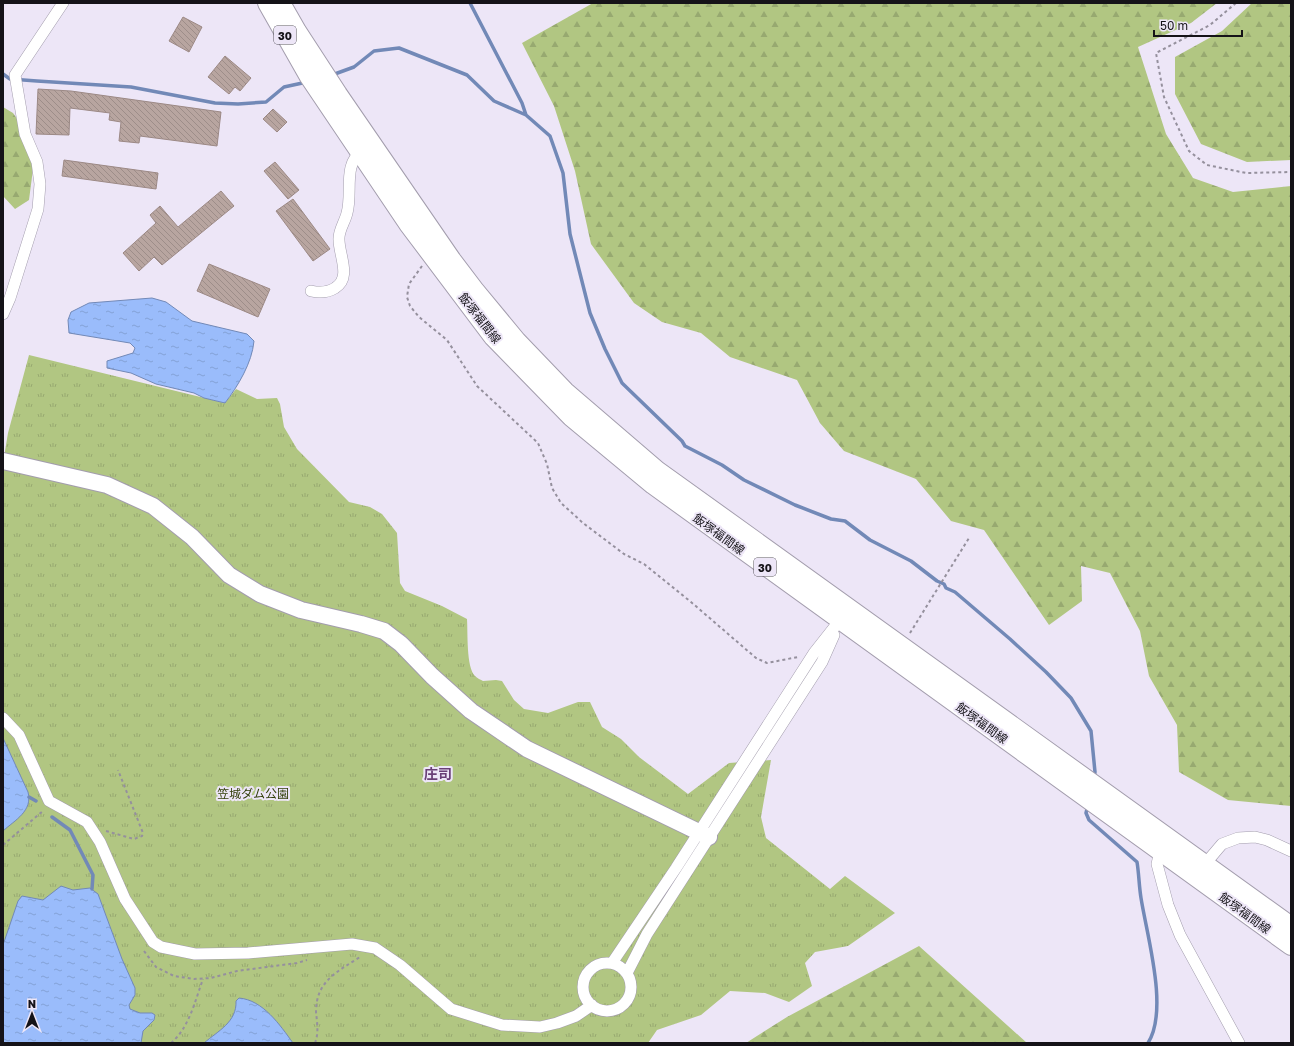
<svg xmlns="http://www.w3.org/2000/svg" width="1294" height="1046" viewBox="0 0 1294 1046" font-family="'Golos Text','Noto Sans JP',sans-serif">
<defs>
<pattern id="forest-firs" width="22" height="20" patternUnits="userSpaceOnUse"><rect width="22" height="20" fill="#b1c682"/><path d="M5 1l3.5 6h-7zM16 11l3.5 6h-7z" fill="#97a970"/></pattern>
<pattern id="park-tufts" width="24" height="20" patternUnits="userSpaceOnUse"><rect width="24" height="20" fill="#b1c682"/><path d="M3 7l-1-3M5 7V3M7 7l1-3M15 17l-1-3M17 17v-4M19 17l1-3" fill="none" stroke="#97a970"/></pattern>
<pattern id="water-ripples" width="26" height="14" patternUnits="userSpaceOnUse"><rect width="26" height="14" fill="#9abcfb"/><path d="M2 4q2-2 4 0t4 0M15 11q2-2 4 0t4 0" fill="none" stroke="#84a1d6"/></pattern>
<pattern id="building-back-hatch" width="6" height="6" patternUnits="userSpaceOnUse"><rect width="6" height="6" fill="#b8a5a0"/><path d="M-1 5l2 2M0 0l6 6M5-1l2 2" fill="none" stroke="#9d8d89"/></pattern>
</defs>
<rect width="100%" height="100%" fill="#ede6f7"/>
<path fill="url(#forest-firs)" d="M593 3H1217L1191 23 1138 47 1166 134 1193 178 1233 192 1291 186V806L1228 800 1179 772 1177 725 1149 676 1140 631 1110 573 1081 566 1082 601 1049 625 984 530 951 521 916 479 844 451 820 423 797 380 730 357 701 333 662 322 634 303 591 244 575 171 554 106 522 43Z
M1252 3H1291V160L1247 162 1201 144 1175 94V57L1222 31Z
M3 107 13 113 36 146 29 200 15 209 3 196Z
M919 946 1027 1043H746L787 1017Z"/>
<path fill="url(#park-tufts)" d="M29 355 225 403 236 389 257 399 277 398 280 404 284 427 297 449 349 502 370 507 382 514 397 533 400 583 405 591 442 606 467 619C468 632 466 667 475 676 477 678 481 680 483 681L496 680 502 681 514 700 524 709 548 713 578 702H590L602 727 621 739 639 757 688 794 729 763 771 760 761 817 766 838 830 889 845 876 895 913 848 946 815 952 805 963 812 986 789 1002 765 993 730 991 701 1015 657 1030 648 1043H3V463L8 433Z"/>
<path fill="url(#water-ripples)" stroke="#7289b7" d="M152 298 166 302 192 321 247 334 254 341C252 363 238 386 225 403L204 398 194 393 156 384 131 373 107 368V361L133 353 135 348 130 343 69 333 68 320 71 312 89 303Z
M3 738 28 792C33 811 15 820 3 831Z
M61 886 73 890 90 888 98 894 122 959 135 988V995L129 1005 130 1009 140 1013H152L155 1015 154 1020 143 1031 141 1043H3V945L18 901 22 896 43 900Z
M239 998C263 1000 280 1025 293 1043H204C218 1031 237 1022 236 1001Z"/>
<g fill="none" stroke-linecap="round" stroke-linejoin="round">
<path stroke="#7289b7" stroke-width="3.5" d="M470 3 522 103 526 115
M3 74 10 79 37 81 131 87 215 103 238 104 266 102 284 87 307 82
M332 75 354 67 374 51 399 48 467 75 494 101 526 115 550 136 563 173 570 234 590 313 605 349 622 383 682 441 685 446 722 465 744 480 795 505 831 519 845 521 870 540 911 561 937 581 944 584 946 588 955 592 1010 639 1046 672 1071 698 1091 731 1095 772 1094 778
M29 797 36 801
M1088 805 1086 813 1089 820 1137 862C1139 874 1139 886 1141 898 1147 936 1169 1010 1148 1043
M52 817 70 830 93 875 92 889"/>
</g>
<path fill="url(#building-back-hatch)" stroke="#9c8985" d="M183 17 202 27 189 52 169 41Z
M225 56 251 78 240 91 235 87 229 94 208 77Z
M38 89 71 91 221 112 217 146 140 136 139 143 119 141 121 122 109 120 110 113 70 108 69 135 36 134Z
M273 109 287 122 277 132 263 119Z
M64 160 158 173 156 189 62 176Z
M275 162 299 190 288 199 264 171Z
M221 191 234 206 162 265 154 257 139 271 123 253 156 223 150 215 160 206 178 227Z
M293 199 330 249 313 261 276 211Z
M209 264 270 289 258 317 197 291Z"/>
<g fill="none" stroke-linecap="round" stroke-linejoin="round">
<g stroke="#a39dad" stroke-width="12">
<path id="street" d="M311 291C320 293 327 293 335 288 352 278 339 255 339 240 338 231 345 222 347 213 353 192 342 164 363 150
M3 314 10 298 38 209 40 184 37 162 25 134 15 75 63 3
M3 718 19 735 49 801 87 822 100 842 125 899 153 942 161 947 195 954 248 953 352 944 375 948 400 965 451 1009 502 1025 540 1027 557 1023 576 1016 592 1005
M1160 851 1157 864 1168 905 1180 935 1239 1043
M1205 864 1222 844 1238 838 1255 837 1267 840 1291 851
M612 963 676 868 814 653 844 615
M583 987a24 24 0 1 1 48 0a24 24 0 1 1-48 0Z
M627 973 647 934 822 662 834 635"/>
</g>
<g stroke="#a39dad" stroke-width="18">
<path id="secondary" d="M3 461 107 485 153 506 192 537 229 575 260 594 301 610 361 624 384 631 401 644 432 676 471 711 527 749 709 837"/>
</g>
<g stroke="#a39dad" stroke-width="20">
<path id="primary" d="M267 3 309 77 408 224 493 337 571 417 653 485 1291 946
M281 3 297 31 338 94 452 260 474 289 517 341 565 391 657 470 1291 926"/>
</g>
<path stroke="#95909d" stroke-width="2" stroke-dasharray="3 3" stroke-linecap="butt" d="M1236 3 1210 25 1156 53 1164 97 1189 151 1207 165 1246 173 1291 172
M422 266 409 284 407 297 410 306 419 317 447 340 477 386 538 443 547 464 552 488 561 503 583 523 624 554 644 564 691 602 756 658 767 663 798 657
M910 633 969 538
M106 831 134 839 142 836 143 833 118 770
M3 845 44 810
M144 951 156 967 174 976 194 979 211 978 237 971 297 963 307 960
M171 1043C189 1028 195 1001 203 979
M315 1043C319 1033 317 1022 316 1012 316 981 337 972 360 957"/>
<use href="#street" stroke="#fff" stroke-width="11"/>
<use href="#secondary" stroke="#fff" stroke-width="16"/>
<use href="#primary" stroke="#fff" stroke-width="18"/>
</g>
<g text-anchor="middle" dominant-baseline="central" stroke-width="4" stroke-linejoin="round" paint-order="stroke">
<g fill="#ede6f7" stroke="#56525b" stroke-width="1">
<rect x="274" y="26" width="22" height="18" rx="3"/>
<rect x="754" y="558" width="22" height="18" rx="3"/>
</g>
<g font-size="11" font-weight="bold" fill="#151318">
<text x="285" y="35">30</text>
<text x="765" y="567">30</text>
</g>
<g font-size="12" fill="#151318" stroke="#ede6f7">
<text transform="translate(480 318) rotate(52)">飯塚福間線</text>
<text transform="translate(719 534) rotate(36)">飯塚福間線</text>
<text transform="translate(982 723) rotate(36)">飯塚福間線</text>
<text transform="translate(1245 913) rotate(36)">飯塚福間線</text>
</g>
<g font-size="12" fill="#313e08" stroke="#ede6f7">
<text x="253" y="793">笠城ダム公園</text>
</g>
<g font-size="14" font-weight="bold" fill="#693f76" stroke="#ede6f7">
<text x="438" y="773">庄司</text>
</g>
</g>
<rect width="1294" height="1046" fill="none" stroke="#151318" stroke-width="8"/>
<g transform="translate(32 1014)" stroke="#ede6f7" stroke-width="3" paint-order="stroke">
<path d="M0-3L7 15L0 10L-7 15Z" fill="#151318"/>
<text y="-6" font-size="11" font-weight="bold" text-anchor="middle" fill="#151318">N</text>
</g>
<path d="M1154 30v6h88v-6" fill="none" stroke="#151318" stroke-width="2"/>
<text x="1160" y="30" font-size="12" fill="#151318" stroke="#ede6f7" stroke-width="3" paint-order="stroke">50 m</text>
</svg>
